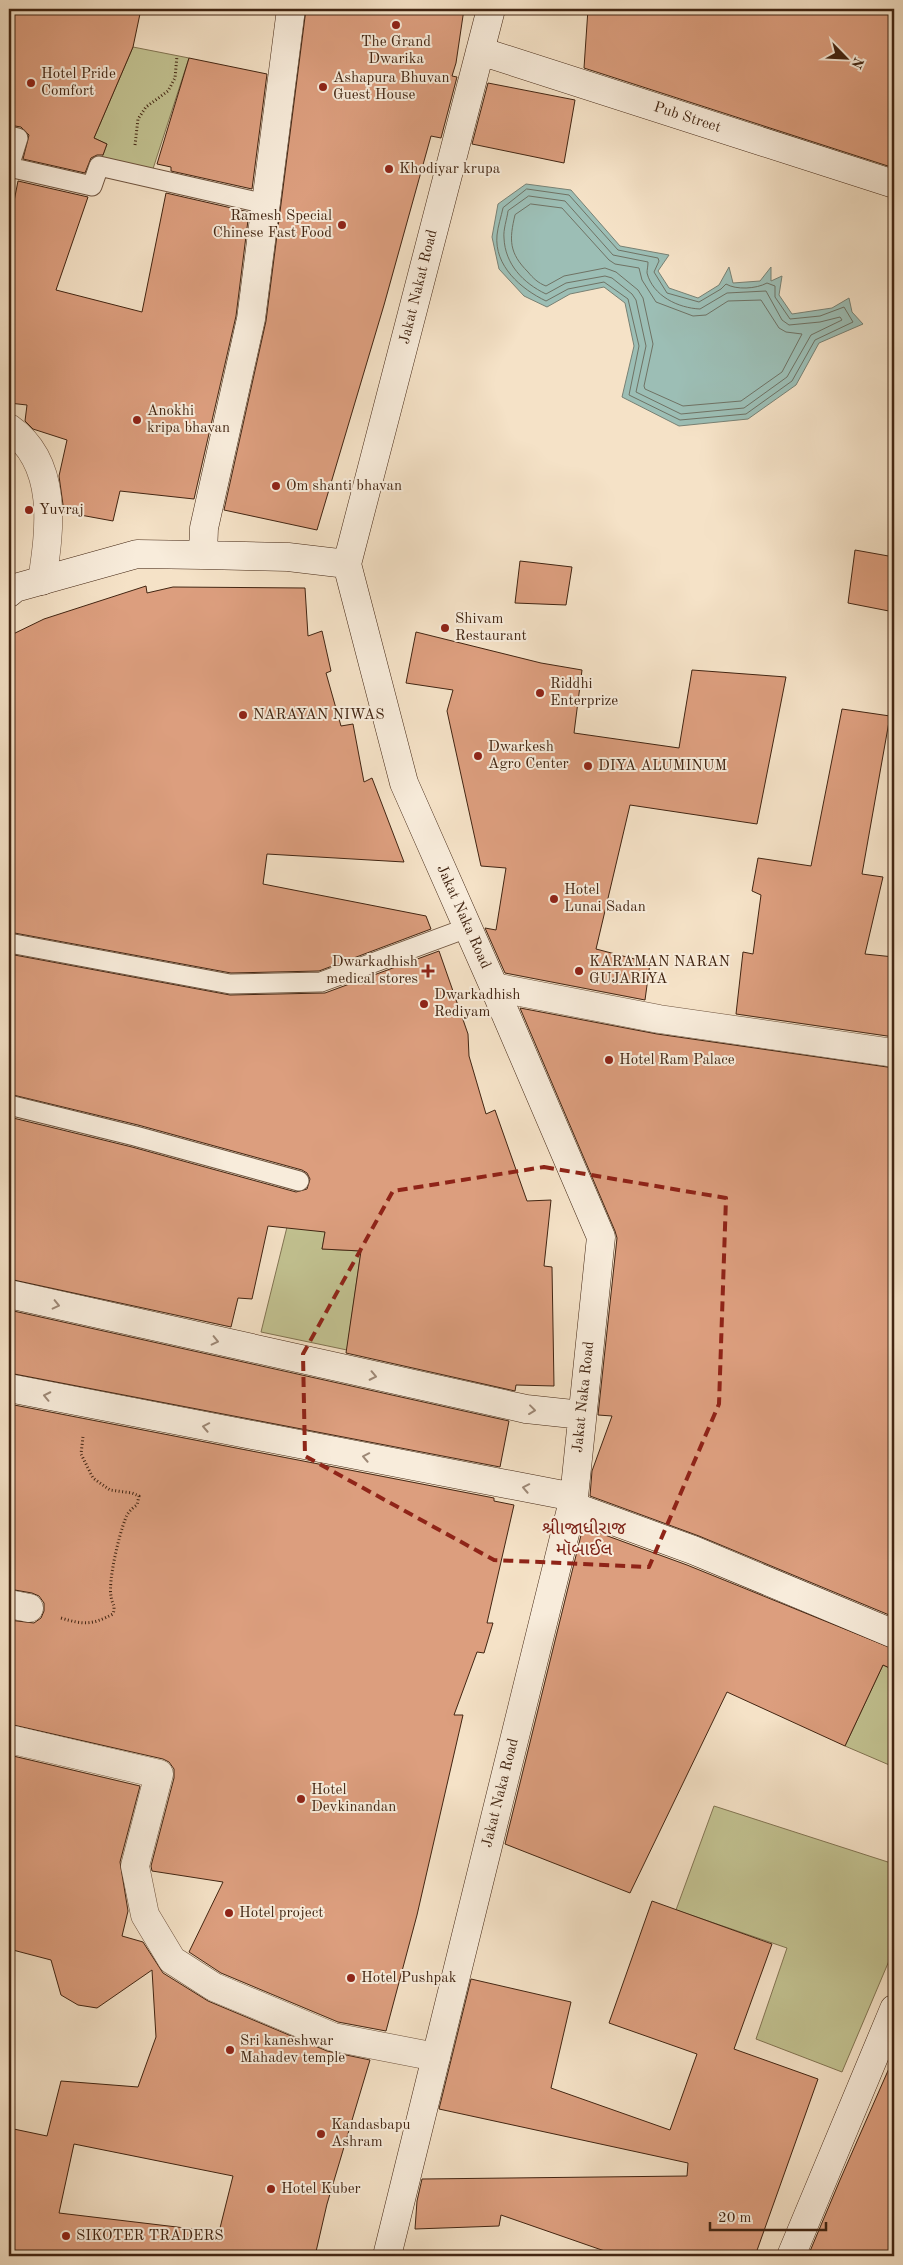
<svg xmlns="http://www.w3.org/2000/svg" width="903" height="2265" viewBox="0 0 903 2265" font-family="'Old Standard TT','Noto Sans Gujarati',serif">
<rect width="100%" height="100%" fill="#f5e2c7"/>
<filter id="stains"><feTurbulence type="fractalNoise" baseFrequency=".004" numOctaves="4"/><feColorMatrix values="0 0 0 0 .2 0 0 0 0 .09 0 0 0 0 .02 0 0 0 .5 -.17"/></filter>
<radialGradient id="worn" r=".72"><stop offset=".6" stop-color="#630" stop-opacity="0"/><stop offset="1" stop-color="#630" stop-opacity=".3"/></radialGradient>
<path fill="#c2c291" stroke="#827452" d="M133 47 189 58 150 178 99 166 107 144 94 138Z
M287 1227 326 1228 322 1249 361 1251 347 1350 261 1332Z
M883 1665 894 1670V1767L845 1746Z
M714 1806 894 1864V1949L842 2072 756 2039 787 1948 676 1910Z"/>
<path fill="#9cbeb5" stroke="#788174" d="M526 184 571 190 620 246 669 255 658 271 669 288 698 298 719 285 729 267 733 283 760 281 771 267V281L782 276 779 295 792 314 832 308 849 298 852 312 863 324 819 343 796 385 748 419 679 426 622 397 634 346 625 303 604 287 570 294 547 307 524 296 499 269 492 237 498 204Z"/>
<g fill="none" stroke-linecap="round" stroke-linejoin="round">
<path stroke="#6f7264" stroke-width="1" d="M527 189 569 195 618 250 658 258 659 261 654 272 667 293 699 302 721 289 726 284C736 290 756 289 767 283L775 286V297L790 319 820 316 844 307 853 322 815 340 792 381 746 414 680 420 629 395 639 346 628 299 604 282 568 289 546 301C521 289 494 266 497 235 498 226 501 217 503 208Z
M529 196 565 201 613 255 648 262C648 266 647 270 647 273 653 296 678 308 700 309L727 293 766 291 782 320 789 325 820 322 840 317 842 320 811 335 787 377 744 408 681 414 636 392 646 346 636 300 632 294 612 278 605 276 566 283 546 294C523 283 505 264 504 238 503 230 507 219 508 211Z
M531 204 562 208 609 260 615 264 639 268 642 280 656 302 693 316 706 315 728 301 761 300 779 328 786 332 802 334 782 372 741 401 683 406 645 389 644 386 653 344 643 298 638 290 616 272 605 268 564 276 546 286C538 283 533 278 528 272 509 253 509 240 515 215Z"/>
</g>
<path fill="#dc9e7e" stroke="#422512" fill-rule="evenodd" d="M9 9H141L133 47 94 138 107 144 103 155H97L91 158 85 173 23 159 29 135 21 127 9 125Z
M306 9H464L456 63 452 76 457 77 441 138 431 136 384 305 317 530 224 510 266 321Z
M588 9H894V168L584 68Z
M189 58 267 74 252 189 171 171V167L157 164Z
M488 83 575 100 564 163 472 144Z
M18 181 88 197 56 290 142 312 166 193 249 212 236 316 194 499 120 491 113 521 64 512 59 476 67 440 33 429 25 421 27 405 9 403V227Z
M855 550 894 557V612L848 603Z
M520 561 572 567 566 605 515 603Z
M146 586 147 593 173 587 305 588 308 636 322 631 331 671 326 673 341 726 353 724 364 782 372 778 404 862 267 854 263 884 426 916 431 929 319 971 231 973 9 932V636L44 619Z
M416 632 541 663 582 670 574 733 679 748 692 670 786 677 757 824 630 805 596 949 650 963 645 1000 505 973 485 928 496 930 506 868 481 866 447 711 453 690 406 683Z
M842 709 890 716 862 874 883 877 865 954 894 957V1037L736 1014 743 952 753 954 761 895 752 891 758 858 811 866Z
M439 951 468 1034 469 1056 486 1114 495 1110 527 1201 551 1200 544 1266 552 1267 554 1386 516 1385 515 1391 346 1353 361 1251 322 1249 325 1232 268 1226 252 1299 238 1298 231 1327 9 1279V1117L132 1147 296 1192 307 1189 310 1179 307 1173 302 1170 138 1125 9 1094V954L230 995 325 993Z
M520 1008 657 1034 894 1068V1617L699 1536 590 1496 592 1471 612 1416 598 1415 617 1238 615 1231Z
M9 1310 509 1421 500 1467 9 1373Z
M9 1404 494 1498V1501L514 1505 487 1623H493L484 1653 477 1652 454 1715H463L417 1915 386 2031 338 2022 221 1973 189 1952 223 1882 152 1871 151 1866 174 1778V1769L169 1762 163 1759 9 1724V1620L34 1623 41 1618 44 1611V1603L39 1596 32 1593 9 1589Z
M583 1527 687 1565 894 1649V1670L883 1665 845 1746 727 1692 630 1893 505 1844Z
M9 1755 140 1786 120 1862 128 1911 122 1936 143 1942 163 1973 208 2001 327 2051 370 2060 327 2204 315 2256H9V2128L47 2136 61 2081 138 2087 156 2037 152 1970 97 2008 78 2005 61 1995 51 1960 9 1949ZM74 2144 233 2176 219 2232 59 2213Z
M652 1901 772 1944 734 2049 818 2079 755 2256H619L501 2215 499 2226 415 2229 417 2201 422 2179 687 2176 688 2163 439 2109 471 1979 571 2002 551 2088 670 2130 697 2054 609 2023Z
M894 2057V2256H808L840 2180Z"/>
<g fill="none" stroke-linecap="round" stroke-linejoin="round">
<g stroke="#6f543f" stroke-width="21">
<path id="lane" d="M9 136 18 138 9 167
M9 167 92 186 99 166 266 204
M9 943 230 984 321 982 467 928
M9 1105 135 1136 299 1181"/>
</g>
<g stroke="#6f543f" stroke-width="29">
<path id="street" d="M9 428C59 463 50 529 42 581
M494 987 659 1019 894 1053
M9 1604 29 1608
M9 1739 159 1774 135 1866 145 1915 172 1960 214 1987 333 2037 436 2057"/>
</g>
<g stroke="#422512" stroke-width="29">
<path id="secondary" d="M291 9 251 319 204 528 203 555 288 557 347 564
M480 51 894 184
M9 593 15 588 137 554 203 555
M9 1294 526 1409 582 1415
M9 1388 574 1497
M572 1506 693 1550 894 1634
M387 2256 574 1497 601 1237 494 987 404 783 347 564 491 9
M791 2256 894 2009"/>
</g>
<path stroke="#422512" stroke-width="3" stroke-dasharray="1 2.5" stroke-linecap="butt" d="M135 145 138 119 146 107 168 91 175 78 177 56
M61 1618C84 1625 92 1625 113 1614 116 1604 112 1605 111 1596 108 1581 119 1535 125 1520 127 1513 131 1509 137 1505L139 1496 132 1493 110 1490 93 1478 81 1454 83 1437"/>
<use href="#lane" stroke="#f8ecdb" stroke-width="19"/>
<use href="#street" stroke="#f8ecdb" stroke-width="28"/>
<use href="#secondary" stroke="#f8ecdb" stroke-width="28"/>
</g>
<defs><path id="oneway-chevron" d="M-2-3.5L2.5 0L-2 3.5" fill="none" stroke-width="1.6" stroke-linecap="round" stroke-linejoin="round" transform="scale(1.25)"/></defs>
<g stroke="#9d8876">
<use href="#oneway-chevron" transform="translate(56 1305) rotate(13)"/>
<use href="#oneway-chevron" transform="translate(215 1341) rotate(13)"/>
<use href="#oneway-chevron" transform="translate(373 1376) rotate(12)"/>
<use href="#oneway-chevron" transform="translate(47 1396) rotate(-168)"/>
<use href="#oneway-chevron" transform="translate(532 1410) rotate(7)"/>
<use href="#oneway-chevron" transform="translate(206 1427) rotate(-169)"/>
<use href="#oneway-chevron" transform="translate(366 1457) rotate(-169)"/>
<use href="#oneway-chevron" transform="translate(526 1488) rotate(-169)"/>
</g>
<path fill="none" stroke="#8f2418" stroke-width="4" stroke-dasharray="10 6" stroke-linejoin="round" d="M544 1167 726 1198 719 1404 649 1567 494 1560 305 1456 303 1354 393 1191Z"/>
<g fill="#8f2418" stroke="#f8ecdb" stroke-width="2">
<circle cx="396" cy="25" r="5"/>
<circle cx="31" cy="83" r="5"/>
<circle cx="323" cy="87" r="5"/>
<circle cx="389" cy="169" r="5"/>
<circle cx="342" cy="225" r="5"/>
<circle cx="137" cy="420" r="5"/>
<circle cx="276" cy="486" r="5"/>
<circle cx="29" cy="510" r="5"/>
<circle cx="445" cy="628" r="5"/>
<circle cx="540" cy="693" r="5"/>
<circle cx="243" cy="715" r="5"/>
<circle cx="478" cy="756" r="5"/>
<circle cx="588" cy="766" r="5"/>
<circle cx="554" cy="899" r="5"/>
<path d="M425.5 963.5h5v5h5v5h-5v5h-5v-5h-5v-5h5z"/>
<circle cx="579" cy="971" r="5"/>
<circle cx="424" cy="1004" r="5"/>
<circle cx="609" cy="1060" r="5"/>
<circle cx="301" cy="1799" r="5"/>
<circle cx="229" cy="1913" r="5"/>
<circle cx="351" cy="1978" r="5"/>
<circle cx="230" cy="2050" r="5"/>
<circle cx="321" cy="2134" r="5"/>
<circle cx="271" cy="2189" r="5"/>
<circle cx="66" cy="2236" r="5"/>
</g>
<g text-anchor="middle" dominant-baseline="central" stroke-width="4" stroke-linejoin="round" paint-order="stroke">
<g font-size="15" fill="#422512" stroke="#f8ecdb" text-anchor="start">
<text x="396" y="42" text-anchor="middle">The Grand<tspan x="396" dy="17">Dwarika</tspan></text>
<text x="41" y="74">Hotel Pride<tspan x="41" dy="17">Comfort</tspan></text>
<text x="333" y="78">Ashapura Bhuvan<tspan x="333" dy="17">Guest House</tspan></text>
<text x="399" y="169">Khodiyar krupa</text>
<text x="332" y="216" text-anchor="end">Ramesh Special<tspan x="332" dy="17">Chinese Fast Food</tspan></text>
<text x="147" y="411">Anokhi<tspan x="147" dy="17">kripa bhavan</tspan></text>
<text x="286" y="486">Om shanti bhavan</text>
<text x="39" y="510">Yuvraj</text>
<text x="455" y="619">Shivam<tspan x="455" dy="17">Restaurant</tspan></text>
<text x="550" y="684">Riddhi<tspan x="550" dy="17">Enterprize</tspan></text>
<text x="253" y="715">NARAYAN NIWAS</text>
<text x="488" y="747">Dwarkesh<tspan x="488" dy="17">Agro Center</tspan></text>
<text x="598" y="766">DIYA ALUMINUM</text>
<text x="564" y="890">Hotel<tspan x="564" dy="17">Lunai Sadan</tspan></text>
<text x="418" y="962" text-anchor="end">Dwarkadhish<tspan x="418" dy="17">medical stores</tspan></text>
<text x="589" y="962">KARAMAN NARAN<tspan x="589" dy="17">GUJARIYA</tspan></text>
<text x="434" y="995">Dwarkadhish<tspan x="434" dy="17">Rediyam</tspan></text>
<text x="619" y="1060">Hotel Ram Palace</text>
<text x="311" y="1790">Hotel<tspan x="311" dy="17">Devkinandan</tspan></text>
<text x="239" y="1913">Hotel project</text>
<text x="361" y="1978">Hotel Pushpak</text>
<text x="240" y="2041">Sri kaneshwar<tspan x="240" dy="17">Mahadev temple</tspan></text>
<text x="331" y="2125">Kandasbapu<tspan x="331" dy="17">Ashram</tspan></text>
<text x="281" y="2189">Hotel Kuber</text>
<text x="76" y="2236">SIKOTER TRADERS</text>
</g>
<g font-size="15" fill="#422512" stroke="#f8ecdb">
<text transform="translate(687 118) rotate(18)">Pub Street</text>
<text transform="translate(419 287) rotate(-76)">Jakat Nakat Road</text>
<text transform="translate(463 917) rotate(66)">Jakat Naka Road</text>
<text transform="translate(584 1397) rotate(-84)">Jakat Naka Road</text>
<text transform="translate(501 1793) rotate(-76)">Jakat Naka Road</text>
</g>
<g font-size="18" fill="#7a1f14" stroke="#f8ecdb">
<text x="584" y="1529">શ્રીાજાધીરાજ<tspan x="584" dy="21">મૉબાઈલ</tspan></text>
</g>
</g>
<rect width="903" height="2265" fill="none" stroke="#f5e2c7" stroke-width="30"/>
<rect x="10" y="10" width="883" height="2245" fill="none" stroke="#422512" stroke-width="2.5"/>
<rect x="15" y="15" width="873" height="2235" fill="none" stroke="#422512"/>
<g transform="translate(846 58) rotate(114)" stroke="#f8ecdb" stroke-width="4" paint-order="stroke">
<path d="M0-4L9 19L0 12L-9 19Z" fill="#422512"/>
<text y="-8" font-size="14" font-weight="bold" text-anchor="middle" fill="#422512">N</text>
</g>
<path d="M710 2222v8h116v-8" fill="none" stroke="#422512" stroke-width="2.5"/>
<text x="718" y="2222" font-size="15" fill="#422512" stroke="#f8ecdb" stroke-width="4" paint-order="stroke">20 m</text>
<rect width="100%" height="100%" filter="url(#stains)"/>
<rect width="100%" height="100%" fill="url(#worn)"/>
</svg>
